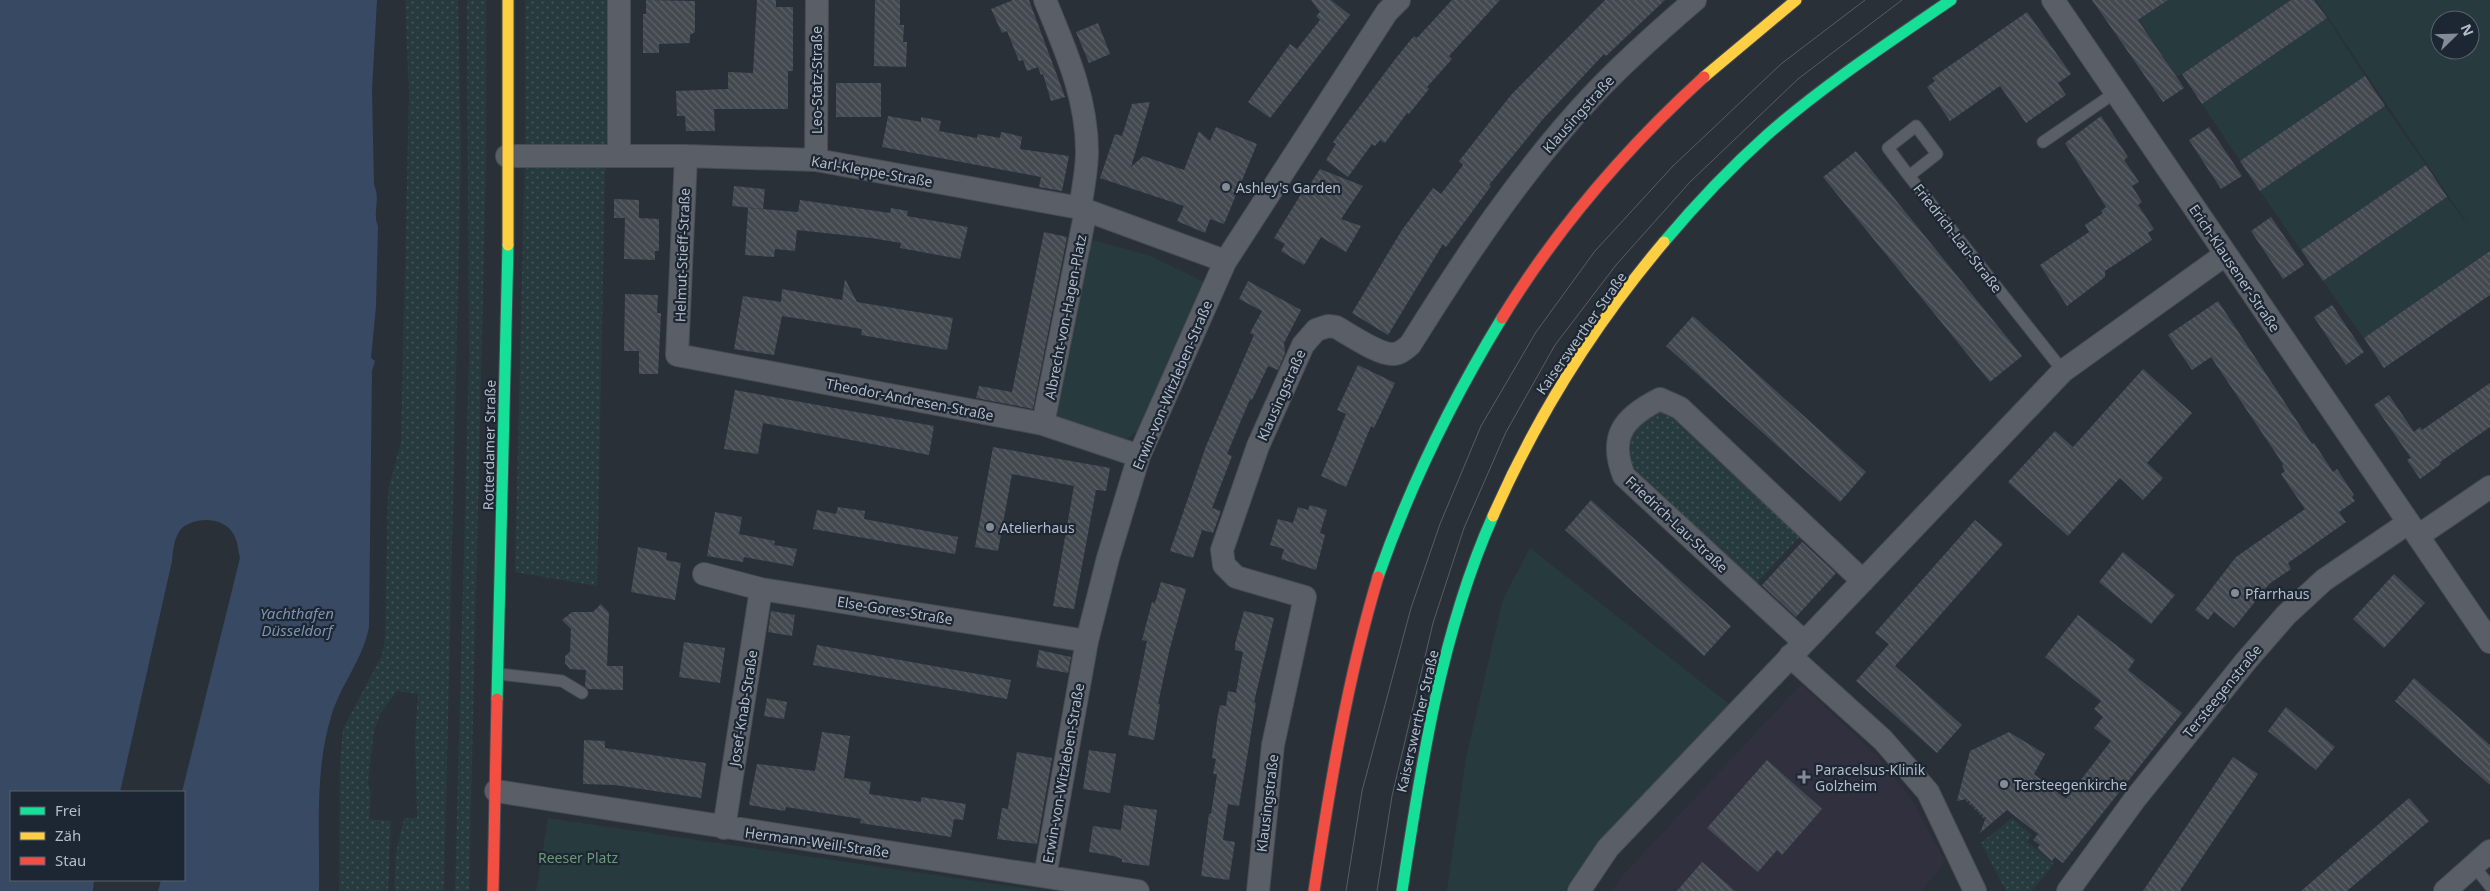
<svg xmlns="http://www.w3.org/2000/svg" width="2490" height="891" viewBox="0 0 2490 891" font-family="'Noto Sans',sans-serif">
<defs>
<pattern id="grass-dots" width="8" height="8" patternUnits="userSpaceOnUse" patternTransform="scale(1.25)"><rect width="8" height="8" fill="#273a3e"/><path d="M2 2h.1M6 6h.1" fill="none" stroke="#445559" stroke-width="1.8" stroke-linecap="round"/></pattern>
<pattern id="building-back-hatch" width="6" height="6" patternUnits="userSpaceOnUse" patternTransform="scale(1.25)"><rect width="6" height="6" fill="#444950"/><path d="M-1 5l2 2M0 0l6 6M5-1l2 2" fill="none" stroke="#5d6168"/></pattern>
</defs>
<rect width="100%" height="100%" fill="#2a3038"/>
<path fill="#31303e" d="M1801 684 1877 756 1911 798 1945 861 1922 891H1611L1624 874Z"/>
<path fill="url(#grass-dots)" d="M405 0H458L461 158 444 891H394L396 853 404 818H417L415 740 418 694 397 691 380 714 374 731 368 782 371 793 369 819 391 821 388 891H339L340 763 343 729 382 655 385 637 388 491 401 442 409 94Z
M467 0H486V164L469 891H455L469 362Z
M525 0H615V142L605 173 597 586 515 572 525 151Z
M1655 410 1668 412 1803 533 1754 586 1628 474C1620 435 1626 434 1655 410Z
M2012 818 2032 835 2027 842 2054 864 2032 891H2006L1981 843Z"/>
<path fill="#273a3e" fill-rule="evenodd" d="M2168 0H2291L2177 77 2139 20Z
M2316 0H2490V256L2487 253 2364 338 2323 281 2447 197 2471 229ZM2440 20H2470V50H2440Z
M2327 18 2365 76 2240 161 2202 104Z
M2385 106 2426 165 2301 250 2260 191Z
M1085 238 1151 256 1204 282 1140 429 1124 441 1050 419Z
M1530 548 1733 707 1571 891H1447L1466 758 1503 599Z
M548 818 1044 891H536Z"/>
<path fill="#384963" d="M0 0H377L372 90 374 185C381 199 372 213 378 226L376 306 371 358 375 361 372 371 369 627C363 660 340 685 331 717 314 773 320 833 319 891H158L161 880H184L182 792 240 558C238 551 238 542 234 535 225 517 197 516 182 528 174 536 173 551 172 561L120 792H11V880H94L93 891H0Z"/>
<path fill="url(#building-back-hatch)" d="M646 0 695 1V32L690 35V43L659 44V53H643V14H646Z
M757 0H776V7H793V71H788V109H714L715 131H686L685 116H677L676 91 728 89V72L753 73Z
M875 0H900V25H904L903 42H907L906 67 874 66Z
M1013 0H1029L1065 97 1051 101 1043 74 1041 75 1038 67 1027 71 1023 60 1019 61 1007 31 1002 33 991 9Z
M1311 0H1331L1350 15 1270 118 1248 102 1290 44 1297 49 1320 20 1316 16 1320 12Z
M1452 0H1500L1449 56 1452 59 1427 87 1429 89 1409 114 1407 113 1385 143 1380 140 1375 146 1372 144 1348 177 1326 160 1336 144 1333 142 1396 58 1414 36 1417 38Z
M1605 0H1665L1606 56 1604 54 1543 119 1489 185 1491 186 1446 247 1443 244 1388 335 1352 313 1402 230 1433 188 1441 194 1463 165 1459 161 1511 95Z
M2092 0H2168L2138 20 2184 88 2163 102Z
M2291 0H2314L2327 18 2202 104 2182 74Z
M2027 12 2071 74 2058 83 2066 95 2026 123 2000 86 1950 121 1927 87 1935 81 1932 78Z
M1098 23 1110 54 1089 63 1076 32Z
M2365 76 2385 106 2260 191 2240 161Z
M836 83H881V117H836Z
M1150 102 1131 167 1143 156 1184 170 1199 131 1210 141 1216 127 1257 144 1224 224 1210 219 1205 233 1177 221 1184 206 1100 178 1115 134 1122 136 1132 104Z
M888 116 921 122V117L941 121 939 131 977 138 978 134 1000 138 1001 132 1011 134 1022 137 1020 149 1069 156 1062 191 1039 187 1041 177 882 147Z
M2101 116 2128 157 2124 160 2139 182 2132 186 2142 202 2138 205 2154 229 2148 233 2152 240 2105 271V277L2067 306 2040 265 2089 232 2085 225 2103 213 2101 211 2106 207 2065 143Z
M2209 127 2242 176 2221 189 2189 140Z
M1856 151 2022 356 1990 382 1823 177Z
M2426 165 2447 197 2323 281 2301 250Z
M1320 169 1363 186 1341 219 1361 226 1346 252 1321 237 1304 265 1281 251 1285 244 1274 238 1303 191 1305 192Z
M734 186 765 189 763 209 732 206Z
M614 199 639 200V218L659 219V251H655V260L624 259 625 218H614Z
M800 200 890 213 891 208 908 211 907 216 968 227 960 259 900 248 901 243 871 238 797 230 795 251 775 249 774 257 745 255 748 208 798 212Z
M2271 217 2304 265 2283 279 2251 231Z
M1044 232 1067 237 1033 409 976 398 979 386 1012 392Z
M2490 251V295L2384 368 2364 338Z
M845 279 857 302 953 318 947 350 861 335 862 329 782 316 774 355 734 349 743 296 781 302 782 289 842 300Z
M1248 281 1301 310 1284 343 1285 353 1278 370 1268 366 1252 400 1250 399 1227 454 1232 456 1212 508 1221 511 1213 533 1202 530 1193 558 1170 551 1206 446 1254 335 1250 333 1262 311 1239 299Z
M625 294 658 295 657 313H661L658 374H639V351H624Z
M2218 301 2312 444 2314 443 2333 472 2337 469 2354 495 2352 497 2355 501 2339 512 2346 522 2288 563 2291 569 2269 584 2234 628 2214 612 2208 620 2195 610 2236 557 2305 509 2281 474 2285 471 2282 466 2283 464 2211 357 2192 370 2168 335Z
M2332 305 2364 352 2346 365 2314 317Z
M1693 316 1866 472 1840 502 1666 346Z
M1358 365 1395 383 1374 428 1371 426 1346 487 1321 476 1346 414 1337 410Z
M2143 369 2192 413 2147 463 2163 478 2143 500 2120 478 2068 536 2008 482 2055 431 2073 447Z
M2490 383V427L2440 462 2441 464 2420 479 2407 460 2411 458 2374 405 2389 395 2414 432 2420 427 2422 430Z
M735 390 934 426 929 455 763 423 758 454 724 449Z
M993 447 1110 468 1106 491 1096 490 1074 609 1053 606 1074 486 1012 474 998 551 975 547Z
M1591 500 1731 626 1704 656 1565 530Z
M1310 505 1327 510 1320 533 1325 535 1316 570 1281 559 1284 549 1270 545 1278 519 1293 523 1298 507 1308 510Z
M838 507 865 511 864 519 958 537 955 554 813 529 817 510 836 514Z
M715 512 742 517 739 534 775 541 774 545 797 549 793 566 744 557 743 562 707 556Z
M1975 520 2003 544 1895 666 1962 725 1937 753 1856 681 1889 644 1875 633Z
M1802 542 1836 573 1796 617 1762 585Z
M638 547 667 553 666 560 681 563 675 600 631 592Z
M2123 552 2175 595 2151 624 2099 582Z
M2394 574 2425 603 2384 648 2353 619Z
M1161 582 1186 589 1169 652 1158 704H1160L1154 740 1128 735 1147 641 1142 640 1152 602 1155 603Z
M601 604 609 613 607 666H623V690L588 689 585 686 586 670 570 669 565 663V656L570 652 571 629 562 620 572 612H593Z
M771 611 795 615 792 636 768 632Z
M1244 611 1274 618 1254 702 1256 703 1239 806 1228 804 1223 840 1235 842 1229 880 1201 876 1209 814H1211L1217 774H1213L1216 759 1212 758 1217 720 1220 705 1226 706 1228 691 1236 693 1243 652 1235 650V644Z
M2078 615 2135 660 2128 670 2182 713 2063 863 2055 857 2052 861 2037 848 2040 845 2033 840 2038 834 2007 810 1980 833 1986 817 1982 818 1983 814 1979 815 1980 812H1977L1978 809 1974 810 1975 806 1972 807 1973 804 1969 805 1970 801 1966 802 1967 799 1957 801 1970 751 2009 732 2045 754 2034 774 2066 799 2111 741 2094 728 2103 717 2094 709 2101 701 2045 657Z
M684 642 725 648 720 683 679 677Z
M817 645 1011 680 1007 699 813 665Z
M1039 650 1071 657 1068 673 1036 667Z
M2414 678 2490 745V785L2395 701Z
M767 698 787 702 784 719 764 716Z
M2286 707 2335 747 2316 770 2268 731Z
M822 732 850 736 844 778 871 782 869 794 921 802V797L966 804 963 820 954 819 951 837 860 823 861 819 786 807 785 811 749 805 757 764 815 771Z
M584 740 605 741V748L706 763 701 798 615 785 583 784Z
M1089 750 1116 754 1110 793 1083 789Z
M1017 752 1052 758 1037 844 997 839 1002 808 1008 809Z
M2233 757 2258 774 2185 883 2180 891H2143Z
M1767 760 1822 809 1782 855 1777 850 1758 872 1707 828Z
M2409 798 2429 821 2347 891H2301Z
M1124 805 1157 810 1149 866 1122 862V859L1114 856 1089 852 1093 826 1121 830Z
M1702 862 1735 891H1677Z"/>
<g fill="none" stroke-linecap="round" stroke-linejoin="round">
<g stroke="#484c53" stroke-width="13">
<path id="lane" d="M2043 142 2116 92
M1909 176 1937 154 1916 126 1888 148 1909 176 2063 371
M499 674 562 681 582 693
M2473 865 2490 886"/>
</g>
<g stroke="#484c53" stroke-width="24">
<path id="street" d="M1045 0C1065 49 1087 97 1087 151 1087 170 1083 189 1080 208
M2053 0 2490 642
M507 156H686L816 160 1080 208 1225 261
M619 156V0
M686 156 677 355 1043 424 1139 456
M816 160 817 0
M1043 424 1086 210
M2418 536 2490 487
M704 574 761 589 1087 641
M1804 642 1624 476C1608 436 1624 417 1660 399L1680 408 1863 581
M1790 656 1883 740 1928 792 1975 891
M496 791 1138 891
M724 828 761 589
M1045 876 1087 641 1108 558 1139 456 1225 262 1387 12 1399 0
M1258 891 1273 745 1305 597 1236 577 1224 565 1222 550 1258 446 1303 345 1316 330 1328 326 1336 327C1349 334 1379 355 1393 354 1400 354 1405 349 1410 345 1465 257 1521 172 1592 96 1624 62 1660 30 1695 0
M1579 891 1608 848 2063 371 2226 254
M2068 891 2135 799 2246 661 2286 615 2324 580 2408 523
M2445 891 2490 851"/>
</g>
<g stroke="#484c53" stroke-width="13">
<path id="fast" d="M1664 242C1696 204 1730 168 1767 135 1824 85 1888 43 1951 0
M1378 577C1410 485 1452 400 1502 318
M497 699 508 245
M1402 891C1421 765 1441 633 1493 516"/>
</g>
<g stroke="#484c53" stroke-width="13">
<path id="slow" d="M508 0V245
M1704 77 1796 0
M1493 516C1537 416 1594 325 1664 242"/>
</g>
<g stroke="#484c53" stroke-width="13">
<path id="jam" d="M1502 318C1558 227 1626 148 1704 77
M493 891 497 699
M1314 891C1330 785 1347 680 1378 577"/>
</g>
<use href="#lane" stroke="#5a5e66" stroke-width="11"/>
<use href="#street" stroke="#5a5e66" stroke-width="22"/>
<use href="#fast" stroke="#16e098" stroke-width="11"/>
<use href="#slow" stroke="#ffcf43" stroke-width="11"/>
<use href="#jam" stroke="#f24e42" stroke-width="11"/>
<path stroke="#595d64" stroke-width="1" d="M1346 891 1362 791 1411 608 1440 524 1481 426 1536 332 1595 251 1673 166 1781 64 1865 0
M1377 891 1392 796 1433 623 1464 528 1506 432 1555 345 1616 265 1690 182 1798 79 1902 0"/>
</g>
<g fill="#848b96" stroke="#1d2633" stroke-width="2">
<circle cx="1226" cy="187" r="5"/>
<circle cx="990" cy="527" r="5"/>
<circle cx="2235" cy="593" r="5"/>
<path d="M1801.5 769.5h5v5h5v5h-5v5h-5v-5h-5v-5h5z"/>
<circle cx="2004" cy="784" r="5"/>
</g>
<g text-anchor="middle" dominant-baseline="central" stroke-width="4.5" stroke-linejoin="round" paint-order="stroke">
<g font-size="14" fill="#b4bcc9" stroke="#1d2633">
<text transform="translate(816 80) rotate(-90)">Leo-Statz-Straße</text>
<text transform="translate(1578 114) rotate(-48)">Klausingstraße</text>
<text transform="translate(872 171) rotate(10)">Karl-Kleppe-Straße</text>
<text transform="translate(1958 238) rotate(52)">Friedrich-Lau-Straße</text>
<text transform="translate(682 255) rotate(-88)">Helmut-Stieff-Straße</text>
<text transform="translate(2235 268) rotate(56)">Erich-Klausener-Straße</text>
<text transform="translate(1065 317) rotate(-79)">Albrecht-von-Hagen-Platz</text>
<text transform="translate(1581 333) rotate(-55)">Kaiserswerther Straße</text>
<text transform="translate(1172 385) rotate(-67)">Erwin-von-Witzleben-Straße</text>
<text transform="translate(1281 395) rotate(-66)">Klausingstraße</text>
<text transform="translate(910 399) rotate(11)">Theodor-Andresen-Straße</text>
<text transform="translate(489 445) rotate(-89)">Rotterdamer Straße</text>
<text transform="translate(1677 524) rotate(43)">Friedrich-Lau-Straße</text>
<text transform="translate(895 610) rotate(9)">Else-Gores-Straße</text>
<text transform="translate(2222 691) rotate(-51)">Tersteegenstraße</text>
<text transform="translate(743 708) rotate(-81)">Josef-Knab-Straße</text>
<text transform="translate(1417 721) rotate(-77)">Kaiserswerther Straße</text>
<text transform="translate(1063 773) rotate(-80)">Erwin-von-Witzleben-Straße</text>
<text transform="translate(1267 803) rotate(-83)">Klausingstraße</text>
<text transform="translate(817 842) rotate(8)">Hermann-Weill-Straße</text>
</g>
<g font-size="14" fill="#b4bcc9" stroke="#1d2633" text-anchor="start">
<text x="1236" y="187">Ashley's Garden</text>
<text x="1000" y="527">Atelierhaus</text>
<text x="2245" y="593">Pfarrhaus</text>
<text x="1815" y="769">Paracelsus-Klinik<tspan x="1815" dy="16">Golzheim</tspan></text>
<text x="2014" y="784">Tersteegenkirche</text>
</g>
<g font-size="14" fill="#6b9a76" stroke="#1d2633">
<text x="578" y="857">Reeser Platz</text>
</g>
<g font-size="15" font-style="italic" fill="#7c92b1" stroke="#1d2633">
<text x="297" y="613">Yachthafen<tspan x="297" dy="17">Düsseldorf</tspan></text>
</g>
</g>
<rect x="10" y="791" width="175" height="90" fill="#1d2633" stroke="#59626f"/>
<rect x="20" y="807" width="25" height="8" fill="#16e098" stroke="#59626f"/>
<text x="55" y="816" font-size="15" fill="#b4bcc9">Frei</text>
<rect x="20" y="832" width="25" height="8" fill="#ffcf43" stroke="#59626f"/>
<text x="55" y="841" font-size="15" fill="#b4bcc9">Zäh</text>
<rect x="20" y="857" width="25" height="8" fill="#f24e42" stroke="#59626f"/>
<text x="55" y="866" font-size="15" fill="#b4bcc9">Stau</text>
<g transform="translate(2455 35) rotate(67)"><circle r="24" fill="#1d2633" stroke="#59626f"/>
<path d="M0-4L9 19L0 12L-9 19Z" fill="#848b96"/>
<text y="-8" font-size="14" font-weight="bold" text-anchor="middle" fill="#b4bcc9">N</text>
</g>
</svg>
